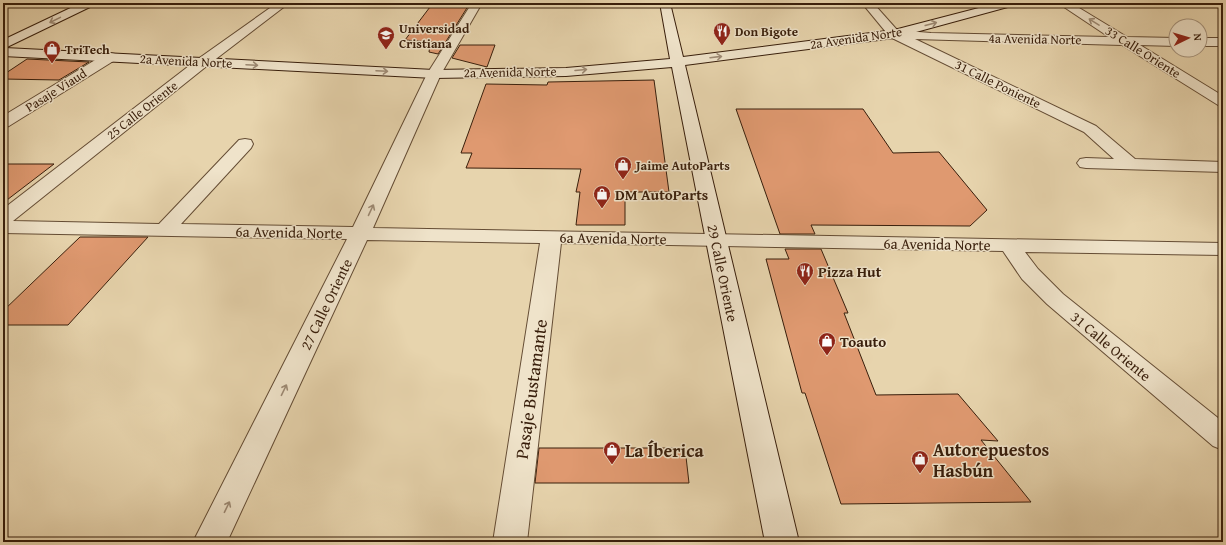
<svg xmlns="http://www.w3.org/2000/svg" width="1226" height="545" viewBox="0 0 1226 545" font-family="'Gentium Book Plus',serif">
<rect width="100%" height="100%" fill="#e7d4ad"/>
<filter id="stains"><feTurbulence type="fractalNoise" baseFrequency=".005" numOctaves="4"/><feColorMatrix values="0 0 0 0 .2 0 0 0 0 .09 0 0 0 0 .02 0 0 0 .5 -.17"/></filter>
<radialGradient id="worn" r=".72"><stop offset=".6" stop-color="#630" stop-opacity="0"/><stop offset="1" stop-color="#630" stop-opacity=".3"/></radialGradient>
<path fill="#df9970" stroke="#381e0b" d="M433 3H470L445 43 405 40Z
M430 45H444L438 54 429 52Z
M460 45H495L487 67 452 58Z
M27 59 89 62 59 80 3 79V75Z
M654 80 669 192H625V225H576L580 192H576L581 169 466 168 472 153H461L486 84 547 85 548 82Z
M736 109H863L893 153 939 152 987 210 970 226 811 225 815 234H780Z
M3 164H54L3 203Z
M80 237H148L68 325H3V311Z
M785 249H821L848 313H844L876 395 958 394 998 441 981 440 1031 502 841 504 805 393H802L766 259H789Z
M539 448H685L689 483H535Z"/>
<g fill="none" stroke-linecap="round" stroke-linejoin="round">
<g stroke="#644c34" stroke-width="2">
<path id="street" d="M277 3H289L208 65 13 221 159 224 239 140 245 139 251 140 253 144 251 148 181 224 353 227 427 74 472 3H482L441 74 373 228 1223 243V255L1025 252 1038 269 1063 294 1223 422V450L1213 446 1047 304 1022 279 1003 251 561 243 527 542H493L540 243 367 240 227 542H193L347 239 3 233V209L198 59Z
M862 3H873L898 31 902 33 907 31 931 33 1109 37 1058 3H1071L1127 37 1176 38V46L1140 45 1223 96V106L1218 105 1122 45 915 39 1096 126 1135 159 1223 162V172L1086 168 1080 167 1077 163 1080 159 1086 158 1114 159 1084 132 890 37Z
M1200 38H1223V46H1200Z
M110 53 115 54 117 57 115 60 9 126 3 128V116L105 54Z"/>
</g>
<g stroke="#381e0b" stroke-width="2">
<path id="secondary" d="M81 3H95L94 5 5 48 434 70 566 68 670 59 660 3H670L683 57 894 30 998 3H1016L1015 5 894 38 685 65 799 542H765L672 67 566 76 434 78 3 56V40Z"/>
</g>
<use href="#street" fill="#efe3ca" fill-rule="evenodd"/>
<use href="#secondary" fill="#efe3ca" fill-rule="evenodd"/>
</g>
<defs><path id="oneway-shaft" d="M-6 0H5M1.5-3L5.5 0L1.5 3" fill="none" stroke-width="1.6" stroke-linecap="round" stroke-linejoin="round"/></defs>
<g stroke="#9d8a74">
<use href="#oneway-shaft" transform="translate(55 20) rotate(154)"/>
<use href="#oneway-shaft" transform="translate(1094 22) rotate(-148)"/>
<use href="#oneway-shaft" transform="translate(931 24) rotate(-15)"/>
<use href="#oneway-shaft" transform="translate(716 57) rotate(-7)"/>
<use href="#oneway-shaft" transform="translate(252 65) rotate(3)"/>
<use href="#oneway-shaft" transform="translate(581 70) rotate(-5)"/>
<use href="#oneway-shaft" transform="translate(382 71) rotate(3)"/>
<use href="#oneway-shaft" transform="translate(371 210) rotate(-65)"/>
<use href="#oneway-shaft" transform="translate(284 390) rotate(-64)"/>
<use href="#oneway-shaft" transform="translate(227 507) rotate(-64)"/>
</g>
<defs>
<g id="restaurant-pin" transform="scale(0.9)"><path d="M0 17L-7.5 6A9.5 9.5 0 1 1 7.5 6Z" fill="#8f2418" stroke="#efe3ca"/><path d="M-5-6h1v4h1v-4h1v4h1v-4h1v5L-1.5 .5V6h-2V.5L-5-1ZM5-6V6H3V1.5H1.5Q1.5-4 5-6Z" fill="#fff"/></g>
<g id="university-pin" transform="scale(0.9)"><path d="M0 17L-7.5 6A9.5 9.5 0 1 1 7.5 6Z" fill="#8f2418" stroke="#efe3ca"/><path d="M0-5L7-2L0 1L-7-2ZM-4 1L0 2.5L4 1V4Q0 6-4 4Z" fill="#fff"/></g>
<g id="shop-pin" transform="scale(0.9)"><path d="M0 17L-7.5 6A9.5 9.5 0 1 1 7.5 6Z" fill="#8f2418" stroke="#efe3ca"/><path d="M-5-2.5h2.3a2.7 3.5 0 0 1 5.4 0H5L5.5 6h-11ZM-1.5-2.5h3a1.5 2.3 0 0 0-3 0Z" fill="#fff"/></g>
</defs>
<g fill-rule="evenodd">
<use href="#restaurant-pin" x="722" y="31"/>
<use href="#university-pin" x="386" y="35"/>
<use href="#shop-pin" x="52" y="49"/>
<use href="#shop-pin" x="623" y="165"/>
<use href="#shop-pin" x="602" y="194"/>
<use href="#restaurant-pin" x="805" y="271"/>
<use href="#shop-pin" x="827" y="341"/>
<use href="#shop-pin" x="612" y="450"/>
<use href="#shop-pin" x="920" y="459"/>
</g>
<g text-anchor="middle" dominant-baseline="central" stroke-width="3" stroke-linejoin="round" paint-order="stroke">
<g font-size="13" font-weight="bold" fill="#381e0b" stroke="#efe3ca" text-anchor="start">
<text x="399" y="28">Universidad<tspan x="399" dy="15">Cristiana</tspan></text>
<text x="735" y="31">Don Bigote</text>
<text x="65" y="49">TriTech</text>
<text x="636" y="165">Jaime AutoParts</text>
</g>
<g font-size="13" fill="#381e0b" stroke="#efe3ca">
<text transform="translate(856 38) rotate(-8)">2a Avenida Norte</text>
<text transform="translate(1035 39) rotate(1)">4a Avenida Norte</text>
<text transform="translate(1143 52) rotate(32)">33 Calle Oriente</text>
<text transform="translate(186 61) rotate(3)">2a Avenida Norte</text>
<text transform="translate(510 72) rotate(-1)">2a Avenida Norte</text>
<text transform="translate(998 84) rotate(26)">31 Calle Poniente</text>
<text transform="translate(56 90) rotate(-32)">Pasaje Viaud</text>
<text transform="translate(142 110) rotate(-38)">25 Calle Oriente</text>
</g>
<g font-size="15" font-weight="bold" fill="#381e0b" stroke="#efe3ca" text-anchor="start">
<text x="615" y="194">DM AutoParts</text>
<text x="818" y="271">Pizza Hut</text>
<text x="840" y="341">Toauto</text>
</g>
<g font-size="15" fill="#381e0b" stroke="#efe3ca">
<text transform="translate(289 232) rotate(1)">6a Avenida Norte</text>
<text transform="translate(613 238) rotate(1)">6a Avenida Norte</text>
<text transform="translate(937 244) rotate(1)">6a Avenida Norte</text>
<text transform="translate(723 273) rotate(78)">29 Calle Oriente</text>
<text transform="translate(326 304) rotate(-64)">27 Calle Oriente</text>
<text transform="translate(1111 346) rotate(40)">31 Calle Oriente</text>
</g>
<g font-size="18" fill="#381e0b" stroke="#efe3ca">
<text transform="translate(531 389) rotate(-82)">Pasaje Bustamante</text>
</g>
<g font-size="18" font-weight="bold" fill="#381e0b" stroke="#efe3ca" text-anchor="start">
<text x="933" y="449">Autorepuestos<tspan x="933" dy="21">Hasbún</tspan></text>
<text x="625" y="450">La Íberica</text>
</g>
</g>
<rect width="1226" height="545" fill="none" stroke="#e7d4ad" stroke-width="16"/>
<rect x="4" y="4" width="1218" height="537" fill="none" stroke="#381e0b" stroke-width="2"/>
<rect x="8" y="8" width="1210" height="529" fill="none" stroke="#381e0b"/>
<g transform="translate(1188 38) rotate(85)"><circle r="19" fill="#efe3ca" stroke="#a6947e"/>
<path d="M0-3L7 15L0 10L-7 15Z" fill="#8f2418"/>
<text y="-6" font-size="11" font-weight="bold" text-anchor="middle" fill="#381e0b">N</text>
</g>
<rect width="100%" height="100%" filter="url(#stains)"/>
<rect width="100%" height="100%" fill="url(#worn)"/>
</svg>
